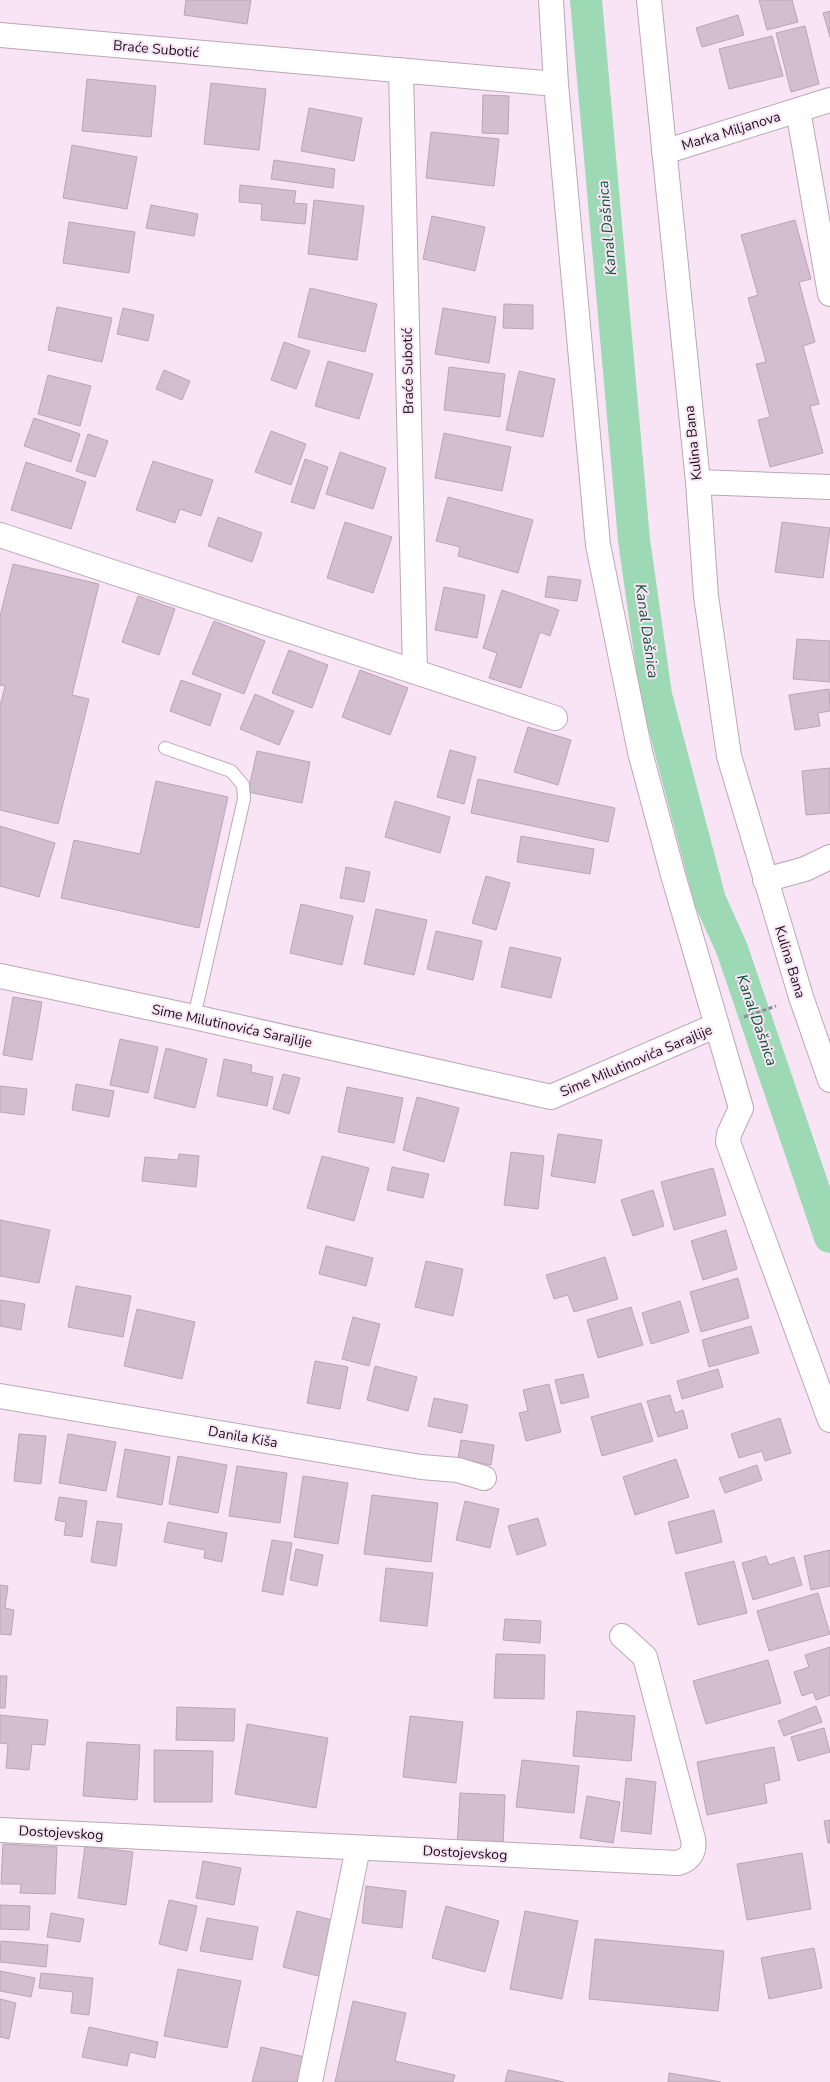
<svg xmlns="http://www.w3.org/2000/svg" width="830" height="2082" viewBox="0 0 830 2082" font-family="'Nunito Sans',sans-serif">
<rect width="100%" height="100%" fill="#f8e4f5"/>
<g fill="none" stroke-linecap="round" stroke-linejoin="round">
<path stroke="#9dd9b5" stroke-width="32" d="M586 0 634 540 656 695 710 900 732 949 830 1237"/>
</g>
<path fill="#d2becf" stroke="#b8a5b6" d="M186 0H251L247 24 184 15Z
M759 0H792L798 22 767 30Z
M830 11V37L823 13Z
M738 15 744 35 702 47 696 28Z
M805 26 819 84 791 92 776 33Z
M772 36 783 76 729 89 719 49Z
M87 79 156 86 151 137 82 131Z
M211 83 266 89 259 150 204 144Z
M483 95 509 96 508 134 482 133Z
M309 108 362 118 354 161 301 151Z
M431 132 499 139 494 186 426 178Z
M72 145 137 157 127 209 63 198Z
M274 160 335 169 333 188 271 179Z
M240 185 296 191 294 203 307 204 305 224 261 220 262 204 239 202Z
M314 200 364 206 357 260 308 254Z
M151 205 198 214 194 236 146 228Z
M432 216 485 227 475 271 423 259Z
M795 220 811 279 799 282 815 342 803 346 819 404 810 406 823 453 770 467 758 420 770 417 756 364 766 362 748 298 758 295 741 235Z
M69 222 135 232 129 273 63 263Z
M310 288 377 304 365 352 298 337Z
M504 304 533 305V329L503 328Z
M57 307 112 318 102 362 48 350Z
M123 308 154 315 148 341 117 334Z
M443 308 496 317 489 363 435 354Z
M284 342 310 351 296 389 271 380Z
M328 361 373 374 359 419 315 406Z
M449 367 505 374 500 417 444 410Z
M164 370 190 381 182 400 156 389Z
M519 371 555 379 543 437 506 430Z
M48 375 91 386 80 426 38 414Z
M34 418 80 434 71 462 24 446Z
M271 431 306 444 291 485 255 472Z
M444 433 511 447 502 491 435 478Z
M88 434 108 441 95 477 76 471Z
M340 452 386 468 373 509 326 494Z
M305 459 328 467 314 509 291 502Z
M153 461 213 480 201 516 180 509 175 523 136 510Z
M26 462 86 482 71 529 11 510Z
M448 497 533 520 518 573 458 556 460 547 436 541Z
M218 517 262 533 252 562 208 546Z
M345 522 392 537 373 593 327 578Z
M782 522 830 528 823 578 775 572Z
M13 564 99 584 72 695 89 699 58 824 0 810V706L5 686 0 685V616Z
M548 576 581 580 577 601 545 597Z
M444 587 485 595 477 638 435 630Z
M502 590 559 610 550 636 540 632 521 688 489 678 497 653 483 648Z
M138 596 175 609 159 655 122 642Z
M214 621 265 641 244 694 192 674Z
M797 639 830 641V682L793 679Z
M289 650 328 665 312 708 272 693Z
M360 670 408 688 390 735 342 717Z
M181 680 221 694 210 726 170 711Z
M829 689 830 711 818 713 820 726 795 730 789 695Z
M255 694 294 711 279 745 240 729Z
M528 727 571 740 558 785 514 772Z
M450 750 476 757 464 804 437 797Z
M257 751 310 762 302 803 248 792Z
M830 768V813L806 815 802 771Z
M478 779 615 808 608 842 471 813Z
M156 781 228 797 199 928 61 898 74 840 140 854Z
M395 801 450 817 440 853 385 837Z
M0 826 55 843 39 897 0 886Z
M521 836 594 849 590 874 517 862Z
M346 867 370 872 364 902 340 898Z
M486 876 510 883 496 930 472 923Z
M301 904 353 916 342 965 290 953Z
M376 909 427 920 414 975 364 964Z
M436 931 482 941 473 980 427 969Z
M510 947 561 958 551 998 501 987Z
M13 997 42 1002 32 1060 3 1055Z
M120 1039 158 1047 148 1093 110 1085Z
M166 1048 207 1059 195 1108 154 1098Z
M224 1059 252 1065 251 1072 273 1077 267 1106 217 1096Z
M283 1074 300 1078 289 1114 273 1109Z
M76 1084 114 1091 109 1117 72 1110Z
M0 1086 27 1089 24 1115 0 1112Z
M347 1087 403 1098 394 1143 338 1132Z
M417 1097 459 1108 444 1162 403 1150Z
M558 1134 602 1140 595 1183 551 1176Z
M511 1152 544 1156 538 1209 504 1205Z
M179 1154 199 1156 196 1187 142 1181 145 1157 178 1160Z
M322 1156 369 1168 354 1221 307 1208Z
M392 1167 429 1174 423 1198 387 1190Z
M713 1168 726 1215 674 1230 661 1182Z
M653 1190 664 1226 633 1236 621 1200Z
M0 1220 50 1230 39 1283 0 1276Z
M726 1230 737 1269 703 1280 691 1241Z
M326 1246 373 1258 366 1286 319 1274Z
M605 1257 618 1299 574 1312 568 1295 554 1299 546 1275Z
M426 1261 463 1269 453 1316 415 1307Z
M738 1278 749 1318 701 1332 690 1292Z
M76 1286 131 1296 123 1337 68 1327Z
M0 1300 25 1304 21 1330 0 1326Z
M680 1301 689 1332 651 1344 642 1313Z
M631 1307 643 1345 598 1358 587 1320Z
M137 1309 195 1322 182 1379 124 1366Z
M353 1317 380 1324 369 1366 342 1359Z
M751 1326 759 1353 709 1367 702 1340Z
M315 1361 348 1367 340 1409 307 1403Z
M375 1366 417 1377 408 1411 367 1400Z
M718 1369 723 1387 682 1399 677 1381Z
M583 1374 589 1397 561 1404 555 1380Z
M549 1384 561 1432 526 1441 519 1413 528 1411 523 1390Z
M670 1395 675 1413 683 1410 688 1428 658 1437 647 1401Z
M434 1398 468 1405 462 1433 428 1426Z
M641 1403 653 1441 602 1456 591 1417Z
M780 1418 791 1453 765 1461 762 1451 739 1458 731 1434Z
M19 1434 46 1436 41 1484 14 1481Z
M68 1434 116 1442 106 1491 59 1483Z
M461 1440 494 1445 491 1465 458 1459Z
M125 1449 170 1457 162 1505 117 1497Z
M178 1456 227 1465 218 1513 169 1504Z
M676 1459 689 1497 635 1515 623 1477Z
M757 1465 762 1480 725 1493 719 1478Z
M237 1466 287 1473 280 1523 229 1516Z
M303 1476 348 1483 338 1544 294 1537Z
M372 1495 438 1503 431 1562 364 1554Z
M59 1497 87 1501 82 1537 64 1535 66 1522 55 1520Z
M465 1501 499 1509 490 1548 456 1540Z
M714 1510 722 1542 676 1554 668 1522Z
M538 1518 546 1545 517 1555 508 1526Z
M97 1521 122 1524 116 1566 91 1562Z
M168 1522 227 1533 222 1562 204 1558 205 1550 164 1542Z
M272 1540 292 1543 283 1595 262 1591Z
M296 1549 323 1555 317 1586 290 1580Z
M830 1550V1586L811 1590 804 1556Z
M766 1556 769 1565 794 1557 802 1585 753 1600 742 1563Z
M734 1561 747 1613 698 1625 685 1573Z
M386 1568 433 1573 427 1626 380 1621Z
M0 1585 8 1586 5 1608 14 1610 11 1635 0 1634Z
M818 1593 830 1634 769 1651 757 1611Z
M505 1619 541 1621 540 1643 503 1640Z
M830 1647V1695L816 1700 813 1692 802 1696 794 1672 809 1667 805 1655Z
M496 1654 545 1655 544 1699 494 1698Z
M768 1660 781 1703 706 1724 693 1681Z
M0 1676H7L5 1708H0Z
M816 1706 822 1722 784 1736 778 1721Z
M177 1707 235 1709 234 1741 176 1740Z
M577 1711 635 1716 631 1761 573 1756Z
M0 1715 48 1720 45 1745 32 1744 29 1770 6 1768 8 1744 0 1743Z
M410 1716 463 1722 456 1783 403 1777Z
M247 1724 328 1738 316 1808 235 1794Z
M824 1728 830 1752 798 1761 791 1737Z
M87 1742 140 1745 137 1800 83 1796Z
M774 1747 780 1780 764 1784 767 1803 707 1815 697 1762Z
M154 1750 213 1751 212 1802H154Z
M522 1760 579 1766 574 1813 516 1807Z
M626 1778 656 1782 651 1834 621 1831Z
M460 1793 505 1795 503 1849 457 1847Z
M587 1796 620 1802 613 1843 580 1838Z
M830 1820V1843H828L824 1821Z
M3 1844 57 1847 55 1894 20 1893 21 1884H1Z
M85 1846 133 1852 126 1905 78 1898Z
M802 1853 811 1909 747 1920 737 1864Z
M203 1861 241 1868 234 1905 196 1898Z
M366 1886 406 1891 402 1928 362 1923Z
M169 1900 197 1906 187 1951 159 1944Z
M0 1905 30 1906 29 1930 0 1929Z
M446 1906 499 1921 485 1972 432 1958Z
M297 1911 336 1921 322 1977 283 1967Z
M525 1911 578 1921 562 1999 510 1989Z
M51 1913 84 1919 80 1942 47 1937Z
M207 1918 258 1927 252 1960 200 1951Z
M595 1939 724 1951 718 2011 589 1999Z
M1 1941 48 1945 46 1967 0 1962Z
M814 1948 822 1988 769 1999 761 1958Z
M178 1969 241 1981 227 2048 164 2036Z
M0 1971 35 1978 31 1997 0 1991Z
M41 1973 93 1978 89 2015 71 2013 73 1992 39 1988Z
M0 1999 16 2003 9 2039 0 2037Z
M353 2001 406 2013 395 2061 455 2075 453 2082H335Z
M89 2027 158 2042 155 2058 130 2052 127 2066 82 2057Z
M261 2047 309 2058 303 2082H252Z
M508 2070 564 2082H505Z
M669 2073 721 2082H668Z"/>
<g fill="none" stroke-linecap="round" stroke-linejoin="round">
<g stroke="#baa7b7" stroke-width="14">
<path id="service" d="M165 748 231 771 243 785 244 799 194 1017"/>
</g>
<g stroke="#baa7b7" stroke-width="26">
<path id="minor" d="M551 0 556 84 598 545 640 752 673 875 741 1108 729 1134 728 1142 830 1420
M649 0 698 482 706 596 729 756 801 997 830 1080
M0 35 556 84
M401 70 415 672
M798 110 830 294
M664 152 830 100
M698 482 830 487
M0 535 555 718
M765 880 805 869 830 857
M0 976 194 1017 551 1097 717 1025
M0 1396 421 1467 458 1470 484 1478
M0 1830 678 1863C691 1859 695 1851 693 1839L645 1657 622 1636
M310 2082 358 1848"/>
</g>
<path stroke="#968894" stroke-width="3" stroke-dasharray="4 2.5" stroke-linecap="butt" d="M744 1017 776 1006"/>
<use href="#service" stroke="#fff" stroke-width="12"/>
<use href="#minor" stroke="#fff" stroke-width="24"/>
</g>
<g text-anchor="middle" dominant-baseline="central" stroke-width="4" stroke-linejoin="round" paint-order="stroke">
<g font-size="14" fill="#1b141a" stroke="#f8e4f5">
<text transform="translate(156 49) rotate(5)">Braće Subotić</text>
<text transform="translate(731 131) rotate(-17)">Marka Miljanova</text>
<text transform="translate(408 371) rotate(-91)">Braće Subotić</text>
<text transform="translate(693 443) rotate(-96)">Kulina Bana</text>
<text transform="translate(790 962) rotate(73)">Kulina Bana</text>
<text transform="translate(232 1026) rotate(12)">Sime Milutinovića Sarajlije</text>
<text transform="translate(636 1061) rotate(-23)">Sime Milutinovića Sarajlije</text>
<text transform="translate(243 1437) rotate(10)">Danila Kiša</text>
<text transform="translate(61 1833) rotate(3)">Dostojevskog</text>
<text transform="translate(465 1853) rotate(3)">Dostojevskog</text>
</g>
<g font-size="15" font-style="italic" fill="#0b5434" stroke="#f8e4f5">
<text transform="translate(607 228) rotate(-95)">Kanal Dašnica</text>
<text transform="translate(647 631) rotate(82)">Kanal Dašnica</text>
<text transform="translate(757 1020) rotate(71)">Kanal Dašnica</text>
</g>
</g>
</svg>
